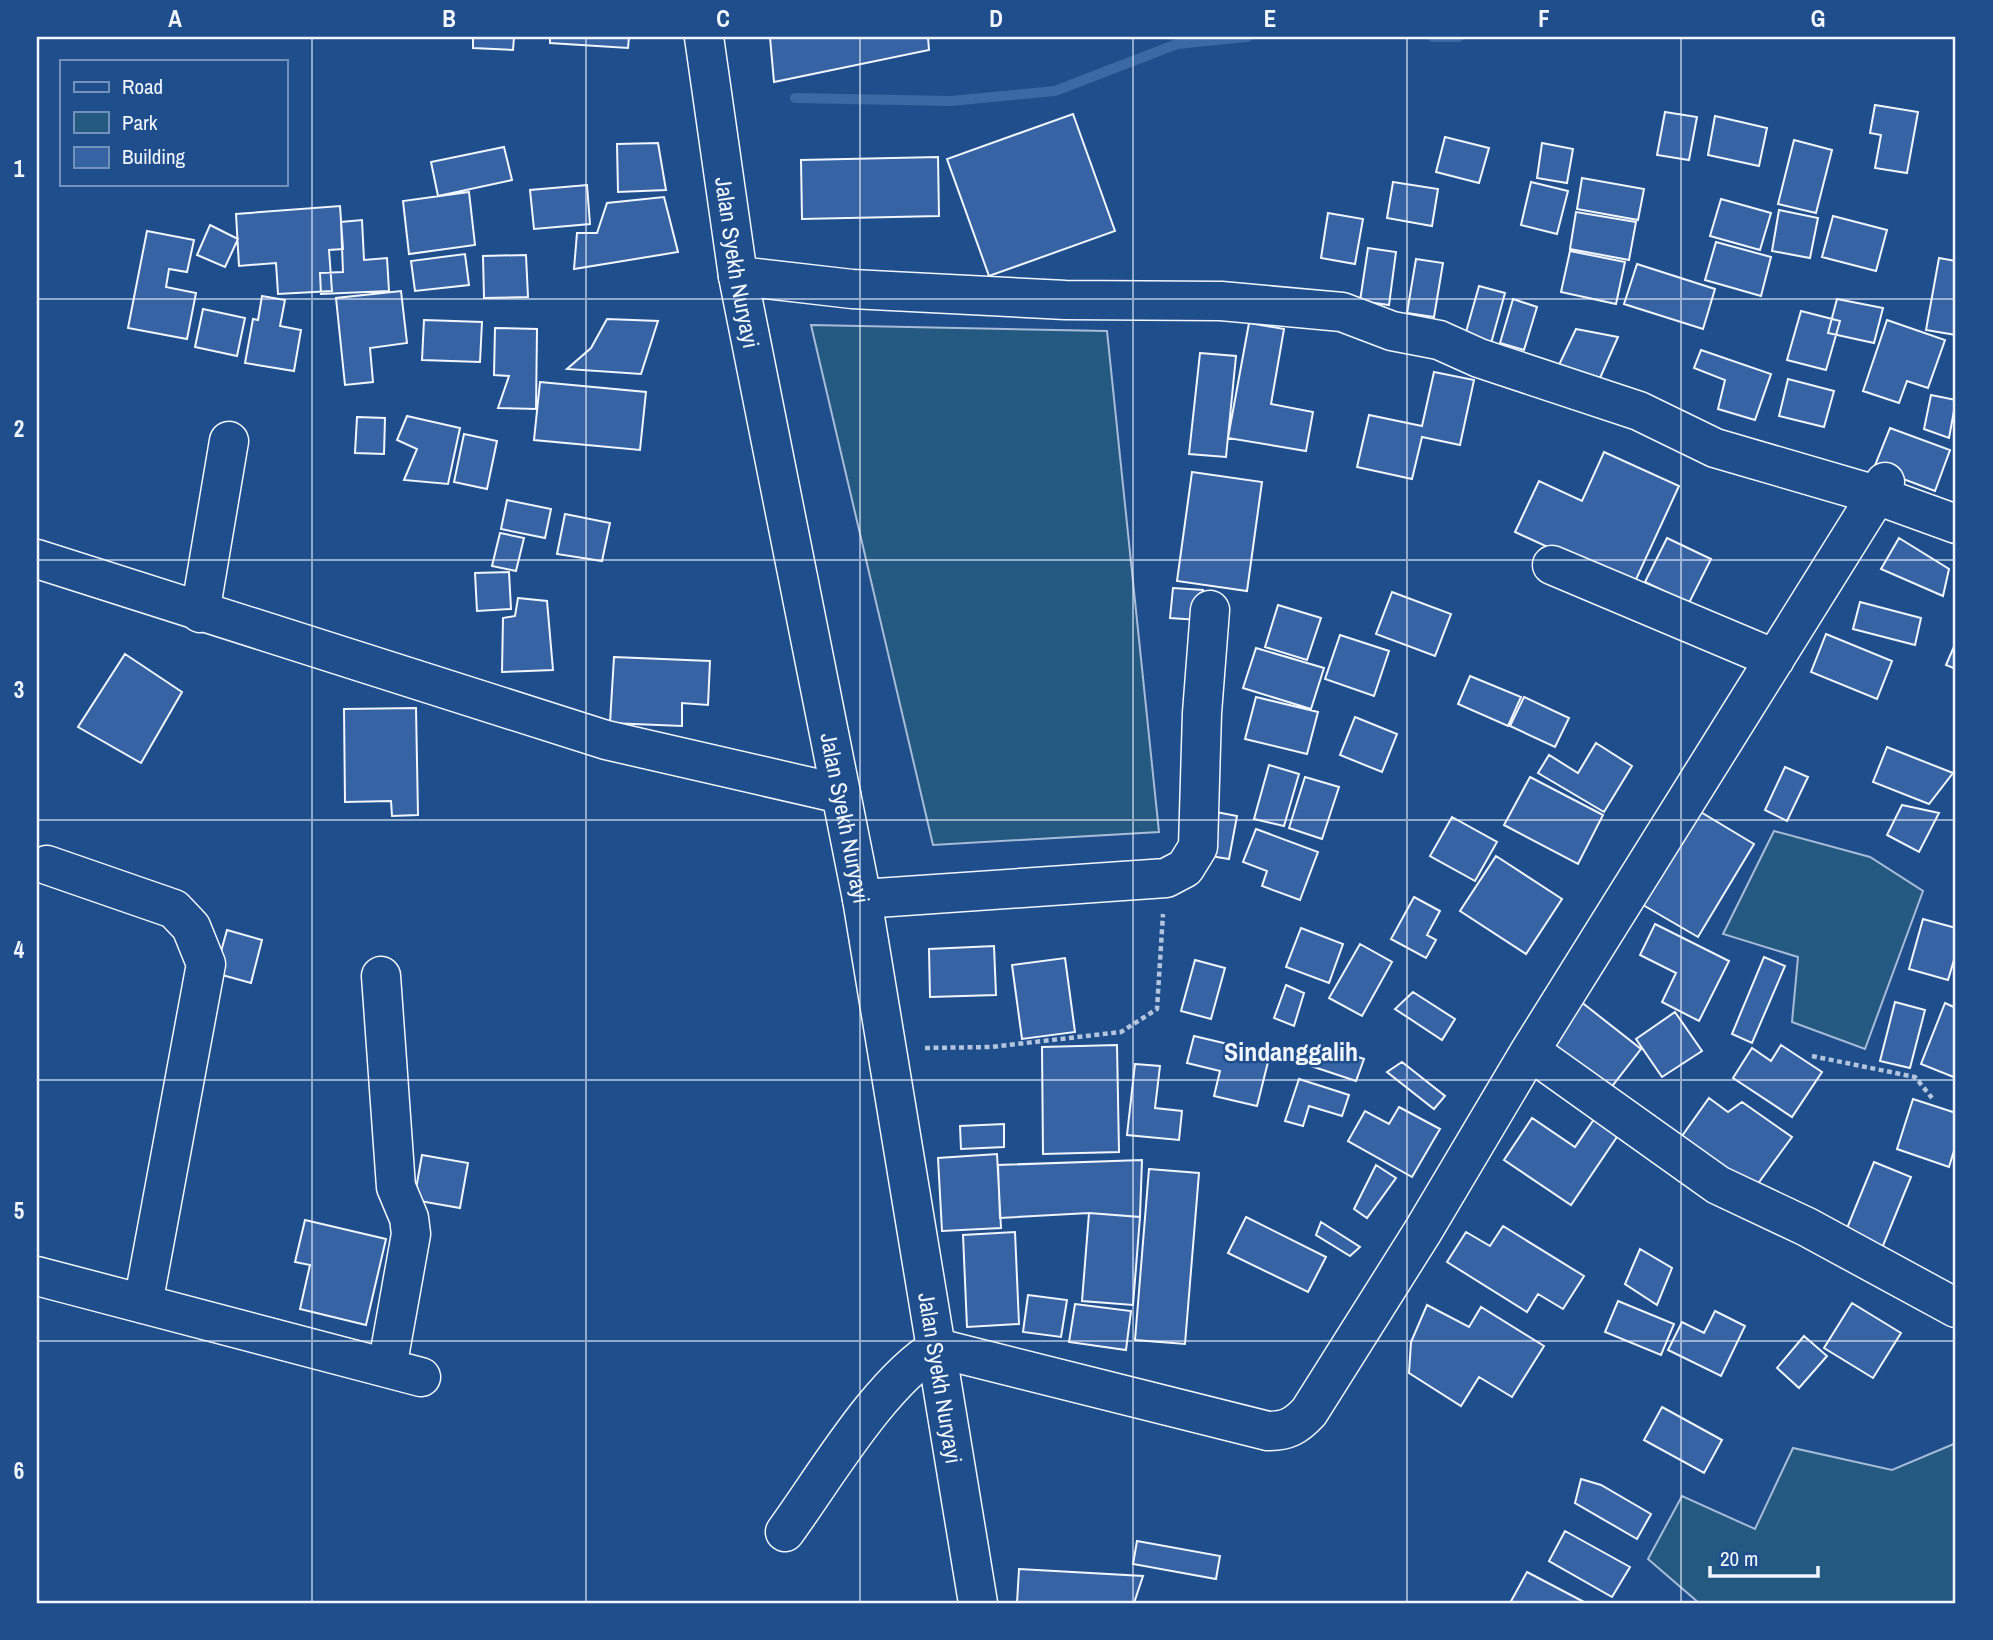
<svg xmlns="http://www.w3.org/2000/svg" width="1993" height="1640" viewBox="0 0 1993 1640" font-family="'Archivo Narrow',sans-serif">
<rect width="100%" height="100%" fill="#1f4e8c"/>
<path fill="#245a82" stroke="#a8bbd7" stroke-width="2" d="M811 325 1107 331 1159 832 933 845Z
M1774 831 1870 857 1923 891 1865 1049 1792 1022 1798 957 1723 934Z
M1956 1443V1603H1699L1648 1559 1682 1496 1755 1529 1793 1448 1892 1470Z"/>
<g fill="none" stroke-linecap="round" stroke-linejoin="round">
<path stroke="#3b69a3" stroke-width="10" d="M1433 37H1459
M795 98 951 101 1055 91 1177 44 1247 37"/>
</g>
<path fill="#3563a3" stroke="#f2f6ff" stroke-width="2" d="M473 37H514L513 50 473 48Z
M550 37H629L628 48 550 43Z
M770 37H928L929 50 774 82Z
M1875 105 1918 112 1907 173 1875 168 1881 135 1870 133Z
M1665 112 1697 117 1689 160 1657 155Z
M1073 114 1115 231 989 276 947 159Z
M1715 116 1767 128 1759 166 1708 155Z
M1445 137 1489 148 1479 183 1436 172Z
M1794 140 1832 150 1816 213 1778 204Z
M658 143 666 190 618 192 617 144Z
M1542 143 1573 149 1567 183 1537 178Z
M504 147 512 180 438 196 431 162Z
M938 157 939 216 802 219 801 160Z
M1582 178 1644 189 1638 220 1577 209Z
M1393 182 1438 189 1432 226 1387 218Z
M1531 182 1568 191 1557 234 1521 225Z
M587 185 590 224 534 229 530 190Z
M469 192 475 245 409 254 403 201Z
M664 197 678 252 574 269 577 233H597L607 203Z
M1721 199 1771 213 1760 250 1710 236Z
M340 206 343 249 329 250 332 291 278 294 276 263 239 266 236 214Z
M1779 210 1818 218 1810 258 1772 251Z
M1576 212 1636 222 1629 260 1570 249Z
M1328 213 1363 219 1355 264 1321 258Z
M1833 216 1887 230 1876 271 1822 257Z
M362 220 364 260 387 258 389 291 321 294 320 273 343 272 341 222Z
M210 225 238 239 225 267 197 255Z
M147 231 194 240 187 272 169 269 166 287 196 293 187 339 128 328Z
M1716 242 1771 257 1761 296 1705 280Z
M1368 248 1396 252 1389 305 1360 301Z
M1570 251 1625 262 1616 304 1561 292Z
M465 254 469 285 415 291 411 261Z
M526 255 528 297 484 298 483 256Z
M1939 258 1956 261V335L1926 330Z
M1416 259 1443 263 1434 317 1407 313Z
M1637 264 1715 289 1703 329 1624 304Z
M1479 286 1505 293 1490 347 1464 339Z
M401 291 407 343 370 348 373 382 345 385 336 298Z
M262 296 285 300 280 326 301 330 294 371 245 363 253 319 258 320Z
M1513 299 1537 307 1524 350 1500 343Z
M1837 299 1883 308 1874 343 1828 333Z
M203 309 245 318 237 356 195 347Z
M1801 311 1840 321 1826 370 1787 360Z
M607 319 658 321 641 374 567 369 591 348Z
M424 320 482 322 480 362 422 360Z
M1887 320 1945 340 1928 388 1907 381 1899 403 1863 391Z
M1249 323 1284 329 1271 404 1313 412 1306 451 1228 438Z
M495 328 537 329 536 409 498 408 509 376 494 375Z
M1576 329 1618 337 1600 378 1559 365Z
M1701 350 1771 374 1755 420 1718 409 1725 380 1694 368Z
M1200 353 1236 356 1226 457 1189 454Z
M1434 372 1474 380 1460 445 1422 437 1412 479 1357 467 1369 415 1422 426Z
M1788 379 1834 391 1824 427 1779 416Z
M540 382 646 392 640 450 534 440Z
M1931 395 1956 400 1949 438 1924 429Z
M407 416 460 428 448 484 404 480 417 449 397 440Z
M357 417 385 418 384 454 355 453Z
M1890 428 1950 450 1935 491 1874 468Z
M464 434 497 441 487 489 454 482Z
M1604 452 1679 486 1633 586 1515 532 1539 481 1582 501Z
M1192 472 1262 482 1247 591 1177 581Z
M507 500 551 509 545 538 501 529Z
M565 514 610 523 602 561 557 554Z
M500 533 524 538 516 571 492 566Z
M1667 538 1711 559 1689 603 1645 582Z
M1899 538 1949 569 1943 596 1881 569Z
M509 572 511 609 477 611 475 573Z
M1173 588 1203 590 1199 620 1170 618Z
M1392 592 1451 614 1435 656 1376 634Z
M518 598 547 601 553 670 502 672 503 618 515 616Z
M1860 602 1921 618 1915 645 1853 629Z
M1278 605 1321 618 1307 660 1265 647Z
M1826 634 1892 661 1877 699 1811 672Z
M1340 635 1389 651 1374 696 1325 679Z
M1956 642V669L1946 665Z
M1256 648 1324 668 1311 709 1243 688Z
M125 654 182 692 141 763 78 727Z
M614 657 710 661 708 705 682 703V726L610 723Z
M1470 676 1521 697 1508 726 1458 704Z
M1256 697 1318 712 1307 754 1245 739Z
M1524 697 1569 718 1555 747 1510 726Z
M416 708 418 815 392 816 391 801 345 802 344 709Z
M1355 717 1397 734 1382 772 1340 755Z
M1596 743 1632 766 1604 812 1538 773 1549 755 1578 773Z
M1887 747 1953 773 1929 804 1873 782Z
M1269 765 1299 774 1284 826 1254 819Z
M1785 767 1808 777 1787 821 1765 810Z
M1305 777 1339 787 1322 839 1289 828Z
M1530 777 1603 815 1578 864 1504 825Z
M1902 805 1939 813 1919 852 1887 835Z
M1211 811 1237 816 1229 859 1204 855Z
M1699 811 1754 844 1698 937 1643 905Z
M1452 817 1497 842 1475 881 1430 856Z
M1256 829 1318 852 1300 900 1262 886 1267 871 1243 862Z
M1496 856 1562 899 1526 954 1460 911Z
M1414 897 1440 911 1427 935 1436 940 1426 958 1391 939Z
M1923 919 1956 928V953L1948 980 1909 969Z
M1655 924 1729 961 1699 1021 1662 1002 1676 973 1640 955Z
M1301 928 1343 944 1329 983 1286 967Z
M227 930 262 940 251 983 215 973Z
M1360 944 1392 962 1362 1016 1329 998Z
M994 946 996 995 930 997 929 949Z
M1764 957 1785 966 1752 1043 1732 1034Z
M1065 958 1075 1032 1022 1039 1012 965Z
M1195 960 1225 968 1211 1019 1181 1011Z
M1286 985 1304 993 1294 1026 1274 1018Z
M1413 992 1455 1019 1442 1040 1395 1009Z
M1580 1001 1641 1049 1606 1094 1545 1046Z
M1895 1002 1925 1010 1910 1068 1880 1061Z
M1945 1003 1956 1008V1078L1921 1064Z
M1675 1012 1702 1051 1662 1077 1636 1039Z
M1194 1036 1270 1054 1257 1106 1214 1096 1220 1071 1187 1063Z
M1318 1044 1364 1059 1356 1081 1311 1066Z
M1117 1045 1119 1152 1043 1154 1042 1047Z
M1781 1045 1822 1072 1792 1117 1733 1078 1752 1048 1771 1061Z
M1402 1062 1445 1096 1434 1109 1387 1072Z
M1135 1064 1160 1066 1155 1108 1182 1111 1179 1140 1127 1135Z
M1299 1079 1349 1095 1342 1116 1309 1106 1303 1126 1285 1121Z
M1709 1098 1728 1112 1742 1102 1792 1137 1754 1189 1682 1136Z
M1913 1099 1956 1113V1144L1949 1167 1897 1149Z
M1399 1107 1440 1129 1412 1177 1348 1141 1365 1111 1389 1124Z
M1601 1109 1625 1125 1571 1205 1504 1160 1532 1118 1575 1147Z
M1004 1124V1147L961 1149 960 1126Z
M997 1154 1001 1228 942 1231 938 1158Z
M422 1155 468 1163 460 1208 414 1200Z
M1142 1160 1140 1217 1089 1213 1000 1218 998 1165Z
M1874 1162 1911 1177 1880 1253 1843 1238Z
M1376 1165 1396 1178 1367 1218 1354 1209Z
M1149 1169 1199 1173 1185 1344 1135 1340Z
M1089 1213 1140 1217 1133 1305 1082 1301Z
M1246 1217 1326 1257 1308 1292 1228 1253Z
M305 1220 386 1239 366 1325 300 1309 310 1265 295 1262Z
M1321 1222 1360 1247 1350 1256 1316 1235Z
M1503 1226 1584 1276 1563 1309 1538 1294 1527 1312 1447 1262 1466 1232 1490 1246Z
M1015 1232 1019 1324 967 1327 963 1235Z
M1640 1249 1672 1268 1657 1305 1625 1284Z
M1028 1295 1067 1300 1061 1337 1023 1332Z
M1618 1301 1674 1324 1661 1355 1605 1332Z
M1852 1303 1901 1333 1873 1378 1824 1348Z
M1075 1304 1131 1311 1126 1350 1069 1342Z
M1427 1305 1469 1327 1481 1307 1544 1346 1512 1397 1479 1377 1461 1406 1409 1373 1411 1342Z
M1715 1311 1745 1326 1721 1376 1668 1350 1682 1322 1704 1333Z
M1804 1336 1827 1356 1799 1388 1777 1368Z
M1662 1407 1722 1440 1704 1473 1644 1440Z
M1581 1479 1601 1485 1651 1514 1637 1539 1575 1503Z
M1565 1531 1630 1567 1612 1597 1549 1561Z
M1137 1541 1220 1556 1216 1579 1133 1564Z
M1019 1569 1143 1576 1134 1603H1017Z
M1527 1572 1586 1603H1510Z"/>
<g fill="none" stroke-linecap="round" stroke-linejoin="round">
<g stroke="#f2f6ff" stroke-width="41">
<path id="minor" d="M738 276 852 289 1065 300 1221 301 1342 312 1392 331 1439 340 1479 358 1639 411 1715 448 1876 495 1956 524
M37 559 606 740 841 794
M1552 565 1775 659
M200 613 229 441
M47 865 174 909 191 927 206 964 143 1304
M862 899 1166 878 1185 868 1198 847 1202 713 1210 610
M381 976 396 1187 409 1218 411 1234 387 1368
M1530 1051 1718 1185 1807 1227 1956 1308
M37 1276 421 1377
M785 1532C825 1477 880 1382 937 1348L1268 1431C1287 1431 1296 1426 1309 1412L1423 1231 1530 1051 1885 482"/>
</g>
<g stroke="#f2f6ff" stroke-width="41">
<g id="major">
<path id="s1" d="M704 37 738 276 862 899 978 1603"/>
</g>
</g>
<path stroke="#b3c4dc" stroke-width="4.5" stroke-dasharray="5 3.5" stroke-linecap="butt" d="M925 1048 991 1047 1121 1032 1157 1009 1163 914
M1812 1056 1915 1077 1932 1098"/>
<use href="#minor" stroke="#1f4e8c" stroke-width="38"/>
<use href="#major" stroke="#1f4e8c" stroke-width="38"/>
</g>
<path fill="none" stroke="#f2f6ff" stroke-width="2" stroke-opacity="0.55" d="M312 37V1603M586 37V1603M860 37V1603M1133 37V1603M1407 37V1603M1681 37V1603M37 299H1956M37 560H1956M37 820H1956M37 1080H1956M37 1341H1956"/>
<g text-anchor="middle" dominant-baseline="central" stroke-width="5" stroke-linejoin="round" paint-order="stroke">
<g font-size="23" fill="#f2f6ff" stroke="#1f4e8c">
<text stroke="none"><textPath href="#s1" startOffset="228">Jalan Syekh Nuryayi</textPath></text>
<text stroke="none"><textPath href="#s1" startOffset="794">Jalan Syekh Nuryayi</textPath></text>
<text stroke="none"><textPath href="#s1" startOffset="1362">Jalan Syekh Nuryayi</textPath></text>
</g>
<g font-size="26" font-weight="bold" fill="#f2f6ff" stroke="#1f4e8c">
<text x="1291" y="1051">Sindanggalih</text>
</g>
</g>
<rect width="1993" height="1640" fill="none" stroke="#1f4e8c" stroke-width="77"/>
<rect x="60" y="60" width="228" height="126" fill="#1f4e8c" stroke="#7391ba" stroke-width="2"/>
<rect x="74" y="82" width="35" height="10" fill="#1f4e8c" stroke="#7391ba" stroke-width="2"/>
<text x="122" y="94" font-size="21" fill="#f2f6ff">Road</text>
<rect x="74" y="112" width="35" height="21" fill="#245a82" stroke="#7391ba" stroke-width="2"/>
<text x="122" y="130" font-size="21" fill="#f2f6ff">Park</text>
<rect x="74" y="147" width="35" height="21" fill="#3563a3" stroke="#7391ba" stroke-width="2"/>
<text x="122" y="164" font-size="21" fill="#f2f6ff">Building</text>
<path d="M1710 1566v10h108v-10" fill="none" stroke="#f2f6ff" stroke-width="3.5"/>
<text x="1720" y="1566" font-size="21" fill="#f2f6ff" stroke="#1f4e8c" stroke-width="5" paint-order="stroke">20 m</text>
<rect x="38" y="38" width="1916" height="1564" fill="none" stroke="#f2f6ff" stroke-width="2.5"/>
<g font-size="23" text-anchor="middle" font-weight="bold" fill="#f2f6ff">
<text x="175" y="27">A</text>
<text x="449" y="27">B</text>
<text x="723" y="27">C</text>
<text x="996" y="27">D</text>
<text x="1270" y="27">E</text>
<text x="1544" y="27">F</text>
<text x="1818" y="27">G</text>
<text x="19" y="177">1</text>
<text x="19" y="437">2</text>
<text x="19" y="698">3</text>
<text x="19" y="958">4</text>
<text x="19" y="1219">5</text>
<text x="19" y="1479">6</text>
</g>
</svg>
